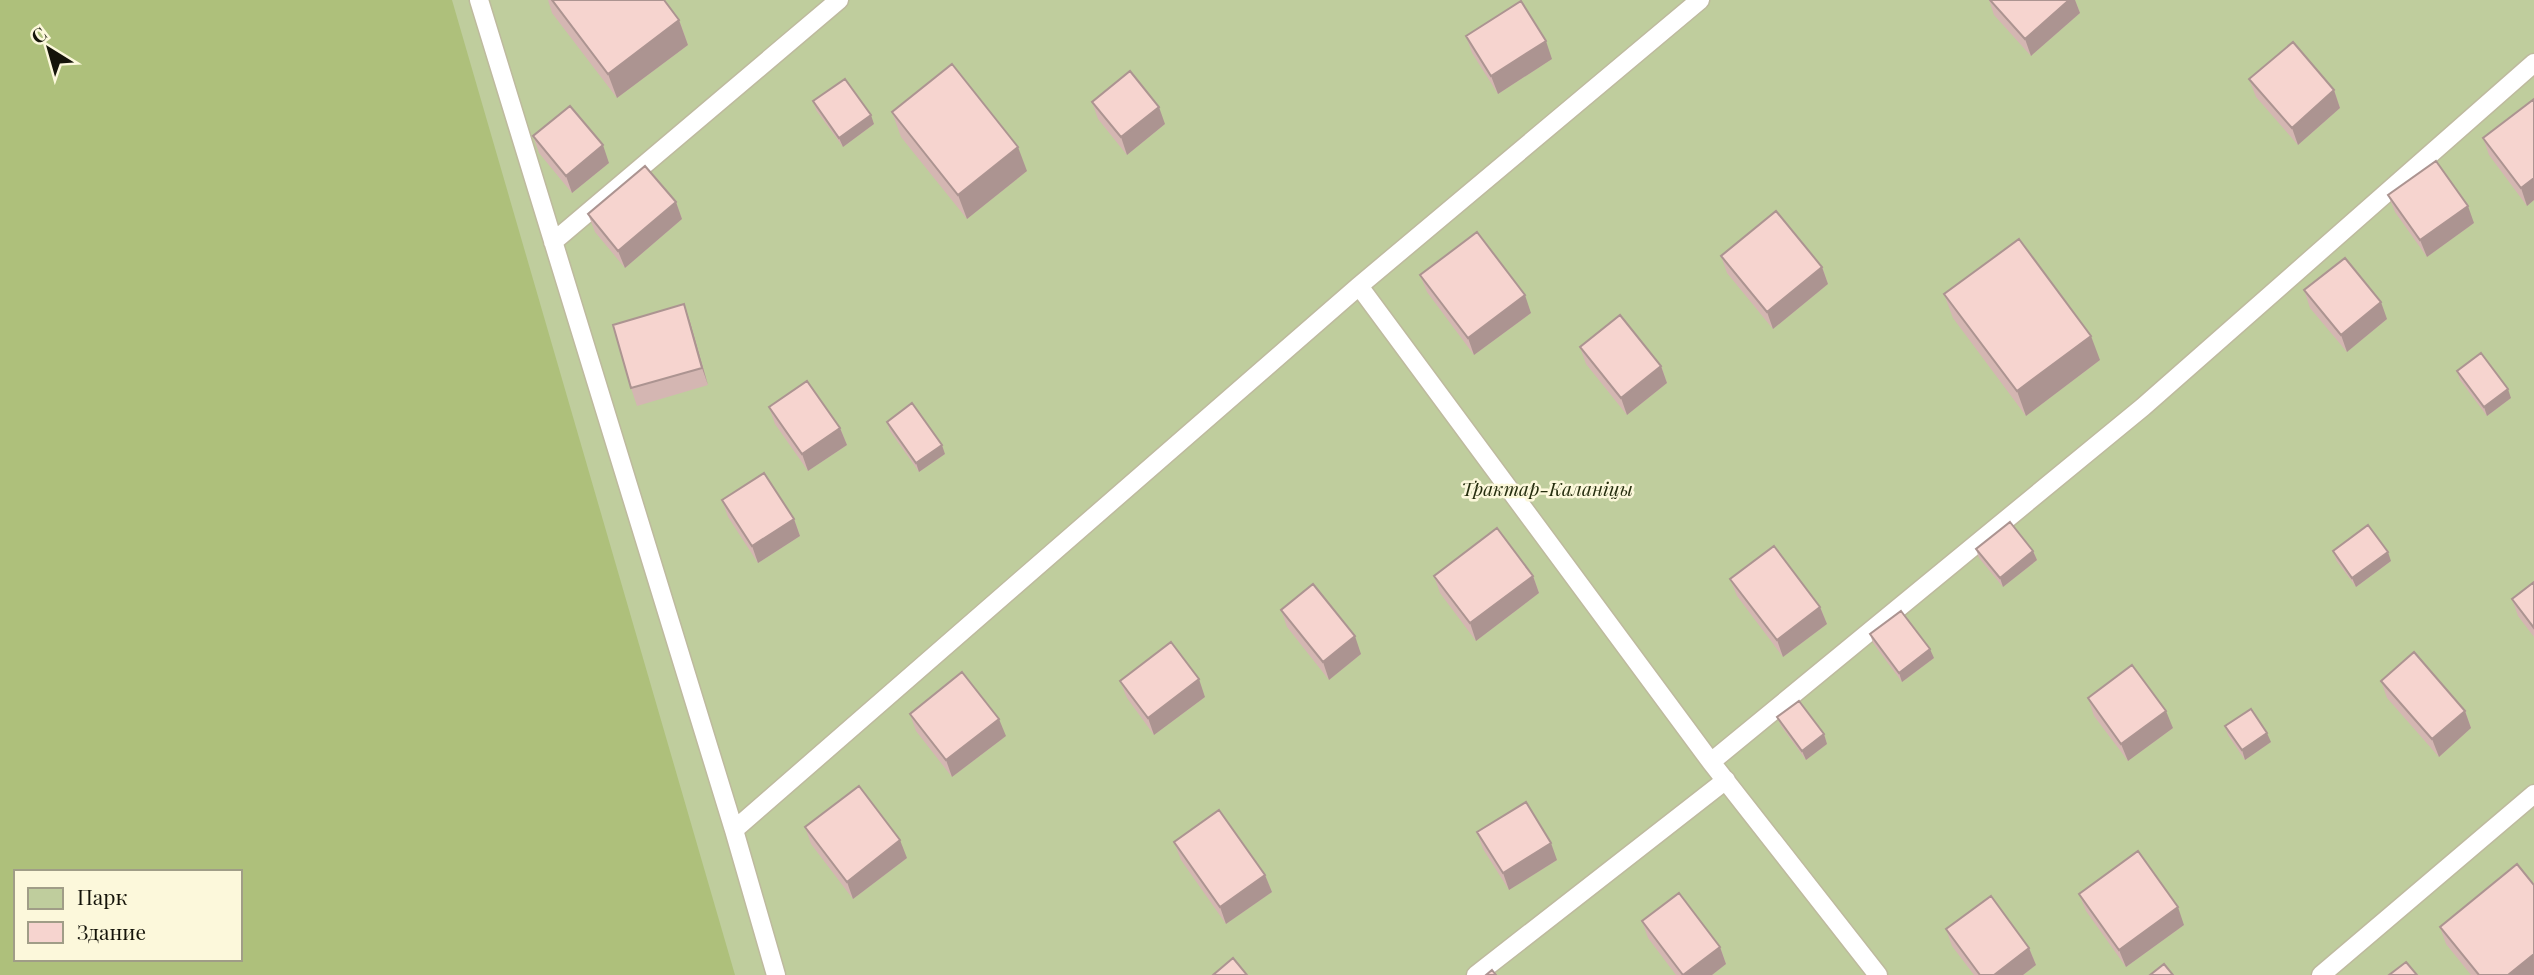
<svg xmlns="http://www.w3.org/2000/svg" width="2534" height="975" viewBox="0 0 2534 975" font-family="'Playfair Display',serif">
<rect width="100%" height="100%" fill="#fcf8db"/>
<path fill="#bfcd9d" d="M422 0H2534V975H698Z"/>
<path fill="#aec07b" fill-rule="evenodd" d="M0 0H452L735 975H0ZM16 872H240V959H16Z"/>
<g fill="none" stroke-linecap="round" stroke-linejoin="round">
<g stroke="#beba9e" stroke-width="21">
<path id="service" d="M479 0 734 830 1359 286 1700 0
M553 242 839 0
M1359 286 1711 762 1878 975
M1711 762 2143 407 2534 63
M734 830 776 975
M1476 975 1726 780
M2321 975 2534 794"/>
</g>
<use href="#service" stroke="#fff" stroke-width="18"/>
</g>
<path fill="#d4b6b2" d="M548 0H664L679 20 688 45 617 98 552 13Z
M1989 0H2075L2080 13 2031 56 1994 15Z
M1466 36 1552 59 1498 94 1472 53Z
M2249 79 2334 90 2340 108 2298 145 2256 97Z
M2534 99V200L2527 206 2489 155 2483 138Z
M813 101 874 124 843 147 816 110Z
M1092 102 1165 124 1127 155 1098 119Z
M892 112 1027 171 967 219 901 137Z
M533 136 609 163 572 193 539 153Z
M2388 195 2474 223 2427 257 2395 212Z
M676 202 682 219 625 268 595 232 588 214Z
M1721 256 1822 267 1828 284 1773 329 1727 273Z
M1420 275 1531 313 1474 355 1427 292Z
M2304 290 2387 319 2347 352 2310 308Z
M1944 294 2100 360 2026 416 1953 318Z
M684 304 690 322 708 385 637 406 631 388Z
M1580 347 1661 366 1667 383 1627 415 1586 364Z
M2457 371 2511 398 2487 416 2460 380Z
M769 407 840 428 847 445 808 471 775 424Z
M887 422 945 454 919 472 890 431Z
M722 500 794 519 800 536 758 563 728 517Z
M1976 549 2033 551 2037 560 2003 587 1979 558Z
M2333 551 2391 561 2356 587 2336 560Z
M1434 576H1533L1539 593 1476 641 1440 593Z
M1730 579 1820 607 1827 624 1783 657 1737 596Z
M2534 582V637L2518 616 2512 599Z
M1281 610 1361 654 1329 680 1287 627Z
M1870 634 1934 658 1902 682 1873 643Z
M1120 681 1205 697 1154 735 1127 698Z
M2381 681 2465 711 2471 728 2439 757 2387 698Z
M2088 698 2173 728 2128 761 2094 716Z
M910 714 1006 736 952 777 916 731Z
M1777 717 1824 734 1827 744 1806 760 1781 726Z
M2225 726 2271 742 2245 760 2228 735Z
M805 827 907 858 853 899 811 844Z
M1477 832 1557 860 1509 890 1483 849Z
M1174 842 1265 875 1272 892 1226 924 1181 860Z
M2079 894 2184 925 2126 967 2086 911Z
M1642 921 1720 947 1726 964 1712 975H1676L1648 938Z
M2440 927 2534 975H2471L2446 944Z
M1946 929 2029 948 2036 965 2023 975H1974L1952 946Z"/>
<path fill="#ac9491" d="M2069 0H2075L2080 13 2031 56 2025 39Z
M679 20 688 45 617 98 608 74Z
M1546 41 1552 59 1498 94 1491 76Z
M2334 90 2340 108 2298 145 2292 128Z
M1159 107 1165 124 1127 155 1121 137Z
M871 115 874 124 843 147 839 138Z
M603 145 609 163 572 193 566 176Z
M1018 147 1027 171 967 219 958 195Z
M2534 178V200L2527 206 2521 188Z
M676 202 682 219 625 268 618 251Z
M2468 206 2474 223 2427 257 2420 240Z
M1822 267 1828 284 1773 329 1767 312Z
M1525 295 1531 313 1474 355 1468 338Z
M2381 302 2387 319 2347 352 2341 335Z
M684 304 690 322 708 385 702 368Z
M2091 336 2100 360 2026 416 2017 391Z
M1661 366 1667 383 1627 415 1621 398Z
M2508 389 2511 398 2487 416 2484 407Z
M840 428 847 445 808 471 802 454Z
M942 445 945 454 919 472 916 463Z
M794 519 800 536 758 563 752 546Z
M2033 551 2037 560 2003 587 2000 578Z
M2388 552 2391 561 2356 587 2352 578Z
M1533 576 1539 593 1476 641 1470 623Z
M1820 607 1827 624 1783 657 1777 640Z
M1355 636 1361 654 1329 680 1323 662Z
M1930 649 1934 658 1902 682 1899 673Z
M1199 679 1205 697 1154 735 1148 718Z
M2166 711 2173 728 2128 761 2121 744Z
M2465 711 2471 728 2439 757 2432 739Z
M999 719 1006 736 952 777 946 760Z
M2267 733 2271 742 2245 760 2242 750Z
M1824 734 1827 744 1806 760 1802 751Z
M900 840 907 858 853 899 847 882Z
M1551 843 1557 860 1509 890 1503 873Z
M1265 875 1272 892 1226 924 1220 907Z
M2178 907 2184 925 2126 967 2119 950Z
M1720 947 1726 964 1712 975H1683Z
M2029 948 2036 965 2023 975H1994Z
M2534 954V975H2508Z"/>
<path fill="#f6d4cf" stroke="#ac9491" stroke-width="2" d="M552 0H664L679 20 608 74Z
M1990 0H2069L2025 39Z
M1521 1 1546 41 1491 76 1466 36Z
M2293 42 2334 90 2292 128 2249 79Z
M952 64 1018 147 958 195 892 112Z
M1130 71 1159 107 1121 137 1092 102Z
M845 79 871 115 839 138 813 101Z
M2534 99V178L2521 188 2483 138Z
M570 106 603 145 566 176 533 136Z
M2436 161 2468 206 2420 240 2388 195Z
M645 166 676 202 618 251 588 214Z
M1776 211 1822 267 1767 312 1721 256Z
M1477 232 1525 295 1468 338 1420 275Z
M2019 239 2091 336 2017 391 1944 294Z
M2345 258 2381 302 2341 335 2304 290Z
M684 304 702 368 631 388 613 325Z
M1620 315 1661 366 1621 398 1580 347Z
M2481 353 2508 389 2484 407 2457 371Z
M807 381 840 428 802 454 769 407Z
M912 403 942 445 916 463 887 422Z
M764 473 794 519 752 546 722 500Z
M2010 522 2033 551 2000 578 1976 549Z
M2368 525 2388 552 2352 578 2333 551Z
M1497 528 1533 576 1470 623 1434 576Z
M1774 546 1820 607 1777 640 1730 579Z
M2534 582V628L2512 599Z
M1313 584 1355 636 1323 662 1281 610Z
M1901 611 1930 649 1899 673 1870 634Z
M1171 642 1199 679 1148 718 1120 681Z
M2414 652 2465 711 2432 739 2381 681Z
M2132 665 2166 711 2121 744 2088 698Z
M962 672 999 719 946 760 910 714Z
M1799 701 1824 734 1802 751 1777 717Z
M2251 709 2267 733 2242 750 2225 726Z
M859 786 900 840 847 882 805 827Z
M1526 802 1551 843 1503 873 1477 832Z
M1219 810 1265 875 1220 907 1174 842Z
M2138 851 2178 907 2119 950 2079 894Z
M2517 864 2534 885V954L2508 975H2479L2440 927Z
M1679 893 1720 947 1683 975 1642 921Z
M1991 896 2029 948 1994 975H1980L1946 929Z
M1233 958 1247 975H1213Z
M2406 962 2417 975H2389Z
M2164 964 2173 975H2150Z
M1492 970 1496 975H1486Z"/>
<g text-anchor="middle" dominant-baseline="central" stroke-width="5" stroke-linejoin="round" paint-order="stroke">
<g font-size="19" font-style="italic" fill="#262e0f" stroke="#fcf8db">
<text x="1547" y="488">Трактар-Каланіцы</text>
</g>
</g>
<rect x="14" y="870" width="228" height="91" fill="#fcf8db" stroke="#a09d87" stroke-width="2"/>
<rect x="28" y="888" width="35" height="21" fill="#bfcd9d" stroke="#a09d87" stroke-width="2"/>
<text x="77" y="905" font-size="21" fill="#15140a">Парк</text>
<rect x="28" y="922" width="35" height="21" fill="#f6d4cf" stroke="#a09d87" stroke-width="2"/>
<text x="77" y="940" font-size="21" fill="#15140a">Здание</text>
<g transform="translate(49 49) rotate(323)" stroke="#fcf8db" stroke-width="5" paint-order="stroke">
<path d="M0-5L12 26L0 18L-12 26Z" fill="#15140a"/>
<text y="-10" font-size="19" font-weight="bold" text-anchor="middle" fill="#15140a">С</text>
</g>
</svg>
